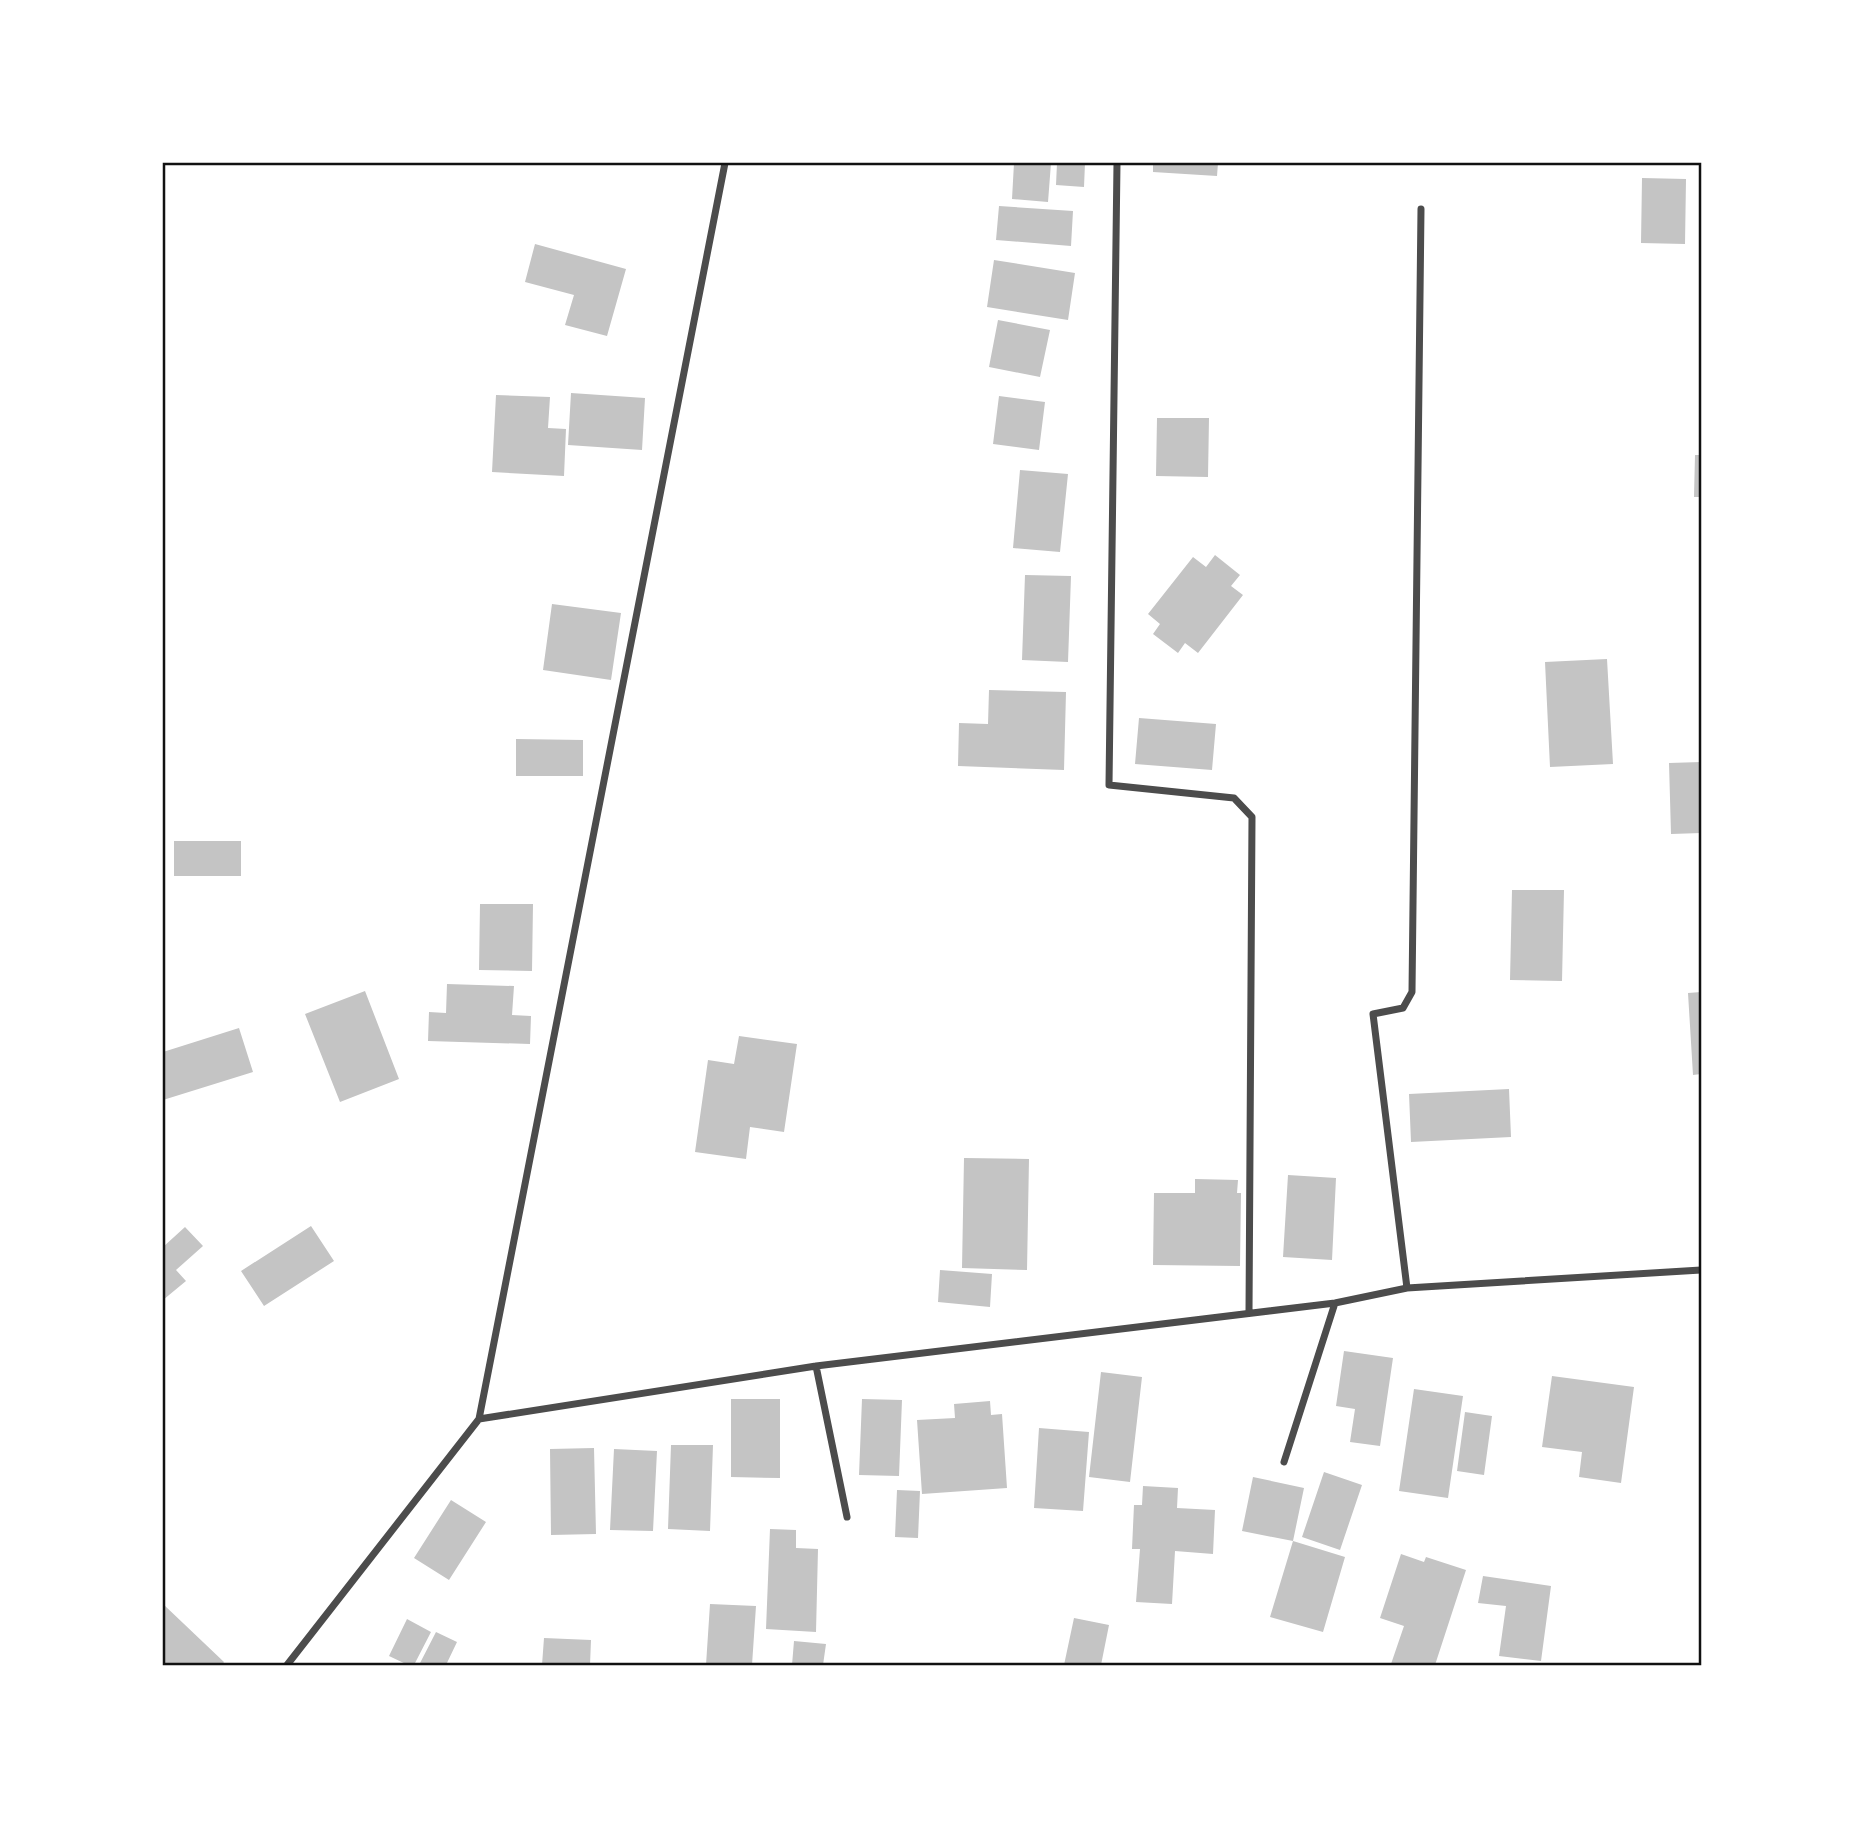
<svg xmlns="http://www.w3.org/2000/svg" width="1864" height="1828" viewBox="0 0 1864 1828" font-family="Montserrat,sans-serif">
<rect width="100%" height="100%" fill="#fff"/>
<path fill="#c4c4c4" d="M1014 163H1051L1048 202 1012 199Z
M1057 163H1085L1084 187 1056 185Z
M1153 163H1218L1217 176 1153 172Z
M1642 178 1686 179 1685 244 1641 243Z
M999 206 1073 211 1071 246 996 240Z
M535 244 626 269 607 336 565 325 574 295 525 282Z
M994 260 1075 273 1068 320 987 307Z
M998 320 1050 330 1040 377 989 367Z
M571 393 645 398 642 450 568 445Z
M496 395 550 397 548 428 566 429 564 476 492 472Z
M999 396 1045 402 1039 450 993 444Z
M1157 418H1209L1208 477 1156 476Z
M1695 455H1701V497H1694Z
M1020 470 1068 474 1060 552 1013 548Z
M1215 555 1240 575 1231 586 1243 595 1198 653 1185 643 1178 653 1153 634 1160 624 1148 614 1193 557 1206 567Z
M1025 575 1071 576 1068 662 1022 660Z
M552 604 621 613 611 680 543 670Z
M1607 659 1613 764 1550 767 1545 662Z
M989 690 1066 692 1064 770 958 766 959 723 988 724Z
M1139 718 1216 724 1212 770 1135 764Z
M516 739 583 740V776H516Z
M1701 762V833L1671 834 1669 763Z
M174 841H241V876H174Z
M1512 890H1564L1562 981 1510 980Z
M480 904H533L532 971 479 970Z
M447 984 514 986 512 1015 531 1016 530 1044 428 1041 429 1012 446 1013Z
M365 991 399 1079 340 1102 305 1014Z
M1701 992V1074L1693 1075 1688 993Z
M239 1028 253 1072 163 1100V1052Z
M739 1036 797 1044 784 1132 750 1127 746 1159 695 1152 708 1060 734 1064Z
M1509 1089 1511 1137 1411 1142 1409 1094Z
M964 1158 1029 1159 1027 1270 962 1268Z
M1288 1175 1336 1178 1332 1260 1283 1257Z
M1195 1179 1238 1180 1237 1193H1241L1240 1266 1153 1265 1154 1193H1195Z
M311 1226 334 1261 264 1306 241 1271Z
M185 1227 203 1246 176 1270 186 1281 163 1300V1247Z
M940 1270 992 1274 990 1307 938 1302Z
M1344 1351 1393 1358 1380 1446 1350 1442 1355 1409 1336 1406Z
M1101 1372 1142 1377 1130 1482 1089 1477Z
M1552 1376 1634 1387 1621 1483 1579 1477 1582 1452 1542 1447Z
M1414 1389 1463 1396 1448 1498 1399 1491Z
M731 1399H780V1478L731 1477Z
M862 1399 902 1400 899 1476 859 1475Z
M990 1401 991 1415 1002 1414 1007 1488 922 1494 917 1420 955 1418 954 1404Z
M1465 1412 1492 1416 1484 1475 1457 1471Z
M1039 1428 1089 1432 1083 1511 1034 1508Z
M671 1445H713L710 1531 668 1529Z
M594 1448 596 1534 551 1535 550 1449Z
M614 1449 657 1451 653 1531 610 1530Z
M1324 1472 1362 1485 1340 1550 1302 1537Z
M1253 1477 1304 1488 1293 1541 1345 1557 1323 1632 1270 1617 1293 1541 1242 1531Z
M1143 1486 1178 1488 1177 1508 1215 1510 1213 1554 1175 1551 1172 1604 1136 1602 1140 1549H1132L1134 1505H1142Z
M897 1490 920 1491 918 1538 895 1537Z
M451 1500 486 1522 449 1580 414 1558Z
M770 1529 796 1530V1548L818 1549 816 1632 766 1629Z
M1401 1554 1424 1562 1426 1557 1466 1570 1435 1665 1391 1664 1404 1626 1380 1618Z
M1483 1576 1551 1586 1541 1661 1499 1656 1506 1606 1478 1603Z
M163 1604 224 1662 222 1665H163Z
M710 1604 756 1606 752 1665H706Z
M1074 1618 1109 1625 1101 1665H1064Z
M407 1619 431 1632 414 1665H408L389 1656Z
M436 1632 457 1642 446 1665H419Z
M544 1638 591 1640 590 1665H542Z
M794 1641 826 1644 823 1665H792Z"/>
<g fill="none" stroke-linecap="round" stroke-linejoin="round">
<path stroke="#4c4c4c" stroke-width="7" d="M1117 163 1109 785 1234 798 1252 817 1249 1313
M1407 1288 1373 1014 1403 1008 1412 992 1421 209
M816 1366 847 1517
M479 1419 725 163
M1284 1462 1335 1303
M287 1665 479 1419 816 1366 1335 1303 1407 1288 1701 1270"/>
</g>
<rect width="1864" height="1828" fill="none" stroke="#ffffff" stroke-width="329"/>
<rect x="164" y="164" width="1536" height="1500" fill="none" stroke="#111" stroke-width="2.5"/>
</svg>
